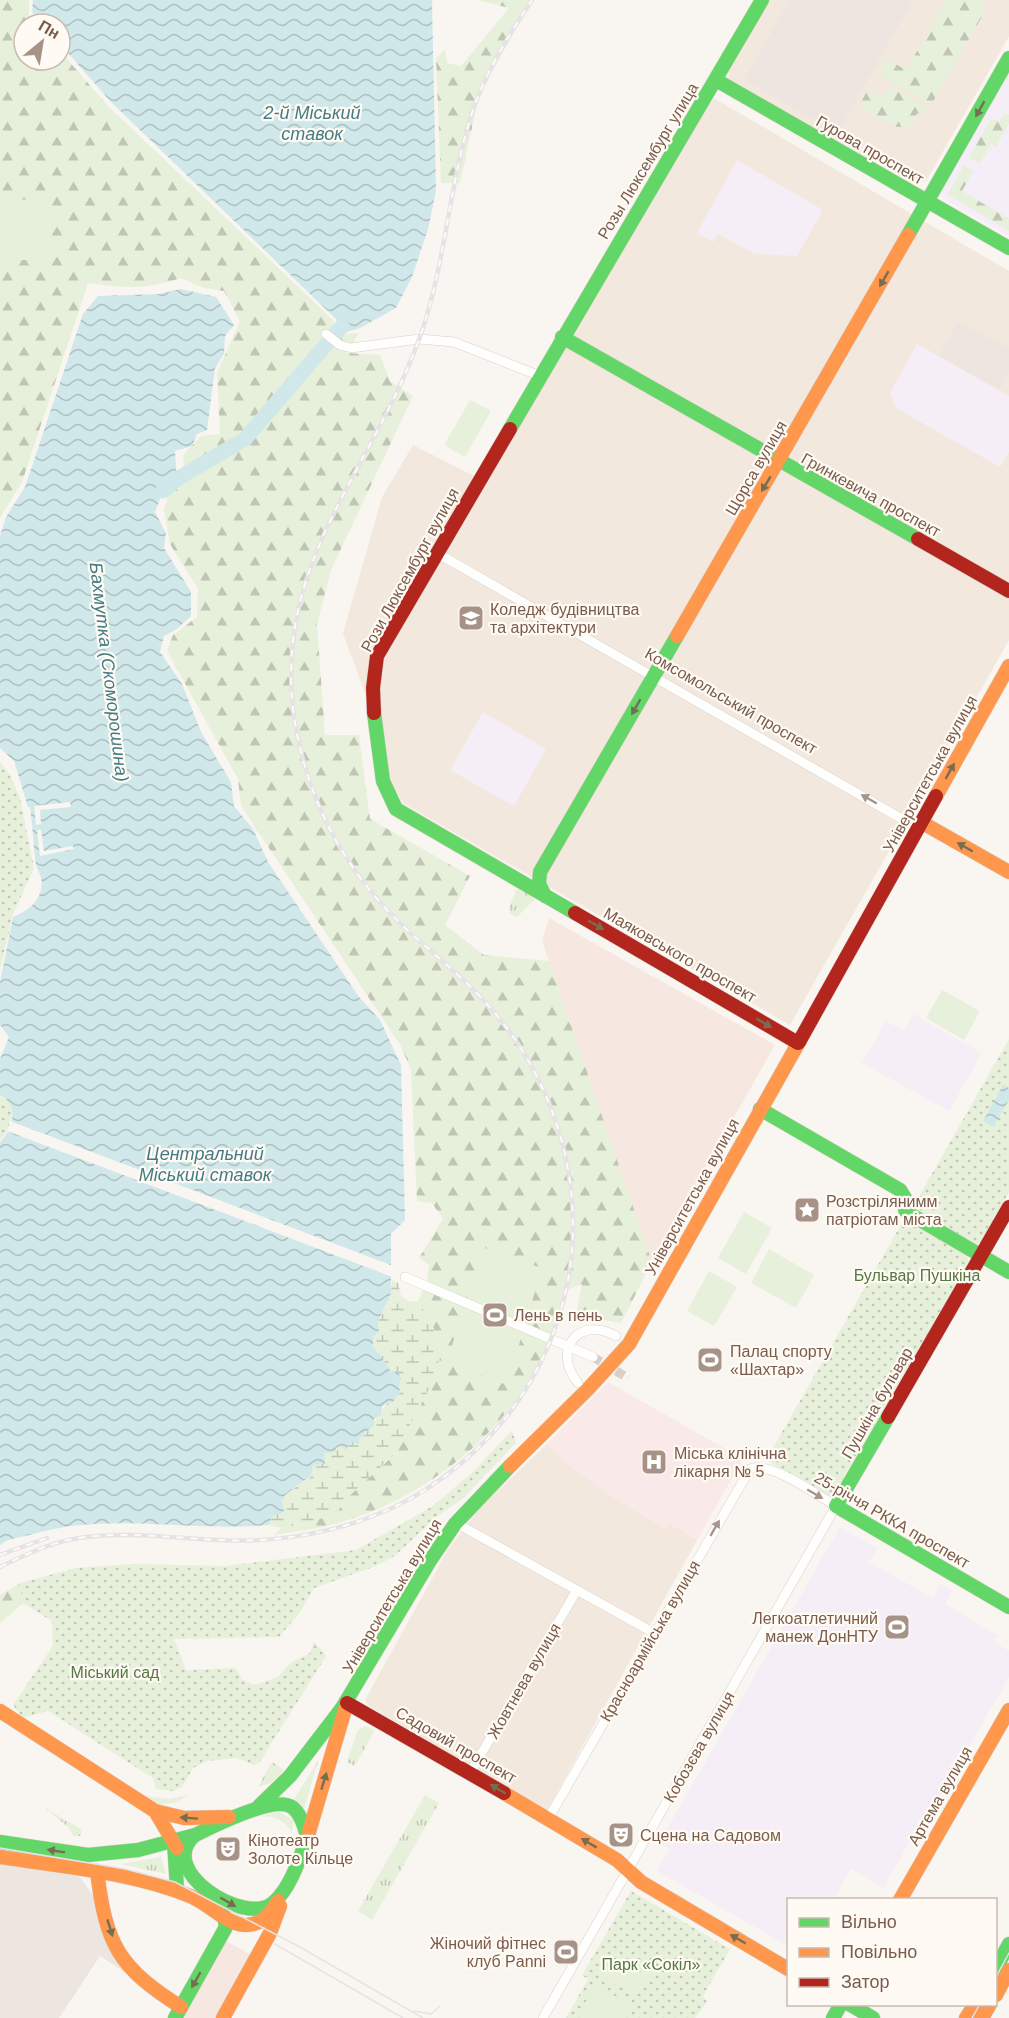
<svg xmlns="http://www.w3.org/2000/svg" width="1009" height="2018" viewBox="0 0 1009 2018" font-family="Arial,sans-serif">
<defs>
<pattern id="grass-tufts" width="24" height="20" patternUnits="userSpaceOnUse" patternTransform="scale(1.5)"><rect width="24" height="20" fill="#e7f0db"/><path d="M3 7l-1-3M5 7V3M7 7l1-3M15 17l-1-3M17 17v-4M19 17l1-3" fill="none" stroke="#c0c6b4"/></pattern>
<pattern id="forest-firs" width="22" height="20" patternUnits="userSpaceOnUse" patternTransform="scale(1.5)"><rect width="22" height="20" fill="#e7f0db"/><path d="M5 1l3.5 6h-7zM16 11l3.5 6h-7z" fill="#c0c6b4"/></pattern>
<pattern id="wetland-marsh" width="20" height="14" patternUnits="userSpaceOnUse" patternTransform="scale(1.5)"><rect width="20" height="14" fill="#e7f0db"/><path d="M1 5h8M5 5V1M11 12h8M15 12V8" fill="none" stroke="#c0c6b4"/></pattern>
<pattern id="park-dots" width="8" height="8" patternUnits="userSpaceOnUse" patternTransform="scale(1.5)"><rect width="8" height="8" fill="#e7f0db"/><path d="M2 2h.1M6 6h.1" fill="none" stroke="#c0c6b4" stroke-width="1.8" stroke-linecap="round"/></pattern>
<pattern id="water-waves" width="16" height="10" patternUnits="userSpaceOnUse" patternTransform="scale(1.5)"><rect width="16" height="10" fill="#d0e8ea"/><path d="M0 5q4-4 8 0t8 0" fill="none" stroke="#aebfc0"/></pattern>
</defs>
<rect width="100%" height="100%" fill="#f9f5f0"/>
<path fill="#f2e8de" d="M766 0H1009V36L926 181 914 184 728 79 730 65Z
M712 97 1009 271V640L790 1025 403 803 383 767 370 707 343 633 382 497 413 445 486 482Z
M547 1444 569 1465 613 1497 666 1529 670 1524 697 1540 546 1812 369 1706 365 1700 449 1548 478 1510Z"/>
<path fill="#f6e8e1" d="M549 918 775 1045 652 1262 542 941Z
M226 1941 252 1955 216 2018H183Z"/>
<path fill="#ede5e0" d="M790 0H913L837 133 744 80Z
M959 322 1009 349V371L999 390 938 356Z
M0 1864 79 1876 94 1897 100 1921 126 1973 100 1956 59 2018H0Z"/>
<path fill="#f6eef6" d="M1009 62V237L936 194Z
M737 160 823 210 797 256 755 254 718 234 713 242 697 233Z
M917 344 1009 396V452L1000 467 896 408 890 393Z
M483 712 546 749 514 806 450 770Z
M913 1014 982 1053 949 1111 862 1063 886 1021 904 1031Z
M840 1527 877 1548 869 1562 933 1598 941 1584 952 1591 945 1604 997 1635 994 1642 1009 1651V1677L914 1843 910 1841 883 1888 851 1869 834 1899 788 1900V1946L657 1871 669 1849 659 1843Z"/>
<path fill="#fae9e9" d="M608 1382 743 1459 697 1540 670 1524 666 1529 613 1497 569 1465 547 1444Z"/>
<path fill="url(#grass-tufts)" d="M520 888 532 895 534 900 517 917 510 914 509 907 516 890Z
M365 1726 375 1730 355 1766 347 1762 358 1730Z
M318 1761 304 1808 294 1799Z
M272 1762 284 1770 271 1783 258 1787Z
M188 1795 177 1802 154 1806 143 1796 168 1799Z
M425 1795 439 1803 372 1920 358 1911Z
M45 1808 81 1829V1836H73L68 1827Z
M278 1811 293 1820 292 1833C285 1820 274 1815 260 1817Z
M161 1857 166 1874 120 1864Z"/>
<path fill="url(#forest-firs)" d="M0 0H29V16L36 24H24V60H60V51L108 106 333 320 336 335 359 333 346 353 380 355 390 381 413 396 331 570 317 624 325 735H359L370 819 470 876 445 925 484 955 549 961 652 1262 621 1323 576 1315 582 1284 564 1291C559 1308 556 1327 548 1344 508 1436 420 1504 323 1527 307 1530 290 1532 274 1535L282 1528 312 1522 337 1512 348 1497 394 1455 428 1391 433 1324 418 1302 427 1281 429 1265 419 1258 443 1219 432 1203 417 1201 411 1070 401 1046 241 806 238 779 167 651 173 635 197 617 198 589 170 544 164 509 169 495 185 478 183 455 201 436 220 434 217 373 240 321 224 291 204 288 181 278C144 290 125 288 88 283L22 482 0 518Z
M478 0H532L479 95 460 183H441L436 58 445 49 447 63 461 66 509 8Z
M947 0H983L984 13 931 105 878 75 887 59 906 70Z
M888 86 926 107 921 115 918 113 914 117 915 121 911 126 896 127 859 106 867 91 881 99Z
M1004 113 1009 115V123L996 147 991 144 980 163 969 158 991 118 999 122Z
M964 165 973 171 962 191 1009 219V231L947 194Z
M20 1583 23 1603 0 1623V1595Z"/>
<path fill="url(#wetland-marsh)" d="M392 1280 398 1283 401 1296 409 1301 418 1302 433 1324 440 1358 428 1391 394 1455 348 1497 337 1512 312 1522 282 1528 268 1525 286 1494 311 1477 313 1465 324 1453 365 1435 388 1402 391 1372C386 1363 379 1357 374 1349 367 1336 391 1301 392 1280Z"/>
<path fill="url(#park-dots)" d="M0 761 10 775 20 798 34 868 13 914 0 970Z
M1009 1039V1192L980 1243 975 1244 913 1207Z
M0 1095 10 1103C15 1118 10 1130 0 1140Z
M907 1221 966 1254 969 1263 833 1495 827 1496 766 1460 902 1223Z
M512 1430 516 1443 461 1500 436 1517 396 1555 376 1566 314 1588 300 1612 279 1637 174 1639 186 1670 236 1668 242 1679 254 1685 278 1677 290 1663 310 1653 314 1641 326 1656 259 1763 254 1765 237 1758 207 1761 193 1768 182 1787 173 1791 156 1789 153 1778 48 1711 23 1718 13 1705 53 1646 52 1621 23 1603 20 1583 76 1568 131 1564 225 1566 356 1550 433 1506 474 1471Z
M631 1891 730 1949 703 1996 707 2002 695 2018H566L588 1979 582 1975Z"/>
<path fill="#e7f0db" d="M0 199 47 200V260H0Z
M470 400 491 411 465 457 444 445Z
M942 990 980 1011 964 1040 926 1018Z
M744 1212 772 1228 746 1274 718 1258Z
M482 1247 542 1268 507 1385 447 1362Z
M769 1249 814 1275 796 1308 751 1283Z
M709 1271 737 1287 714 1326 687 1311Z
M652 1964 658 1969 657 1973 647 1979 642 1992 637 1994 619 1984H610L606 1980 610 1973 626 1977 632 1969 644 1973Z
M595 1985 632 2005 625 2018H586L580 2012Z"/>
<path fill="url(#water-waves)" d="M33 0H432L436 191 428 229 412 277 396 308 360 328 340 334 336 333 338 321 111 102 60 44V24H43L32 12Z
M181 289 216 297 234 325 225 336 224 354 215 368 207 430 197 434 192 446 175 451 177 482 162 494 155 512 166 533 164 548 191 592V616L177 629 164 636 160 652 182 684 201 732 231 782 234 806 253 829 268 862 359 997 380 1020 401 1065 405 1220 391 1234V1293L378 1321 379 1331 373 1337V1347C380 1354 386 1363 391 1372H398L401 1379 399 1384 400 1393 392 1403 388 1402 382 1407 381 1415 374 1419V1425L359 1439V1444L351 1442 345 1450 340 1446 336 1448V1452L324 1453 325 1464 313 1465 311 1476 286 1494 282 1500 284 1512 273 1516 268 1525C203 1531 136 1518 71 1526 50 1529 29 1535 8 1540L0 1545V1142C13 1129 20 1105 0 1095V1059L9 1037 0 1025V982L13 917C30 911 45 897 41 878 40 873 37 869 36 865 33 846 33 826 30 807H28L14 761 0 748V536L6 517 25 487 83 314 98 296 159 294Z
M1003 1085 1009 1088V1100L993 1127 983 1121Z"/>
<path fill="#f9f5f0" d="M70 802 71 807 40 810 41 824 36 825 34 806Z
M37 830H41L44 851 73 846 74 849 40 856Z
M10 1121 396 1267 395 1278 7 1131Z"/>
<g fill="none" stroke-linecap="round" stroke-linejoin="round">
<path stroke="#d0e8ea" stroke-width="15" d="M163 491 177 479 245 439 342 326"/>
<path stroke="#d9cfc7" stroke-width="9" stroke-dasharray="9 4.5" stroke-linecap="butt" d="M593 1357 628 1378"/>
<g stroke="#d7d1cb" stroke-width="10">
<path id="street" d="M326 334 340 345 351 348 419 339 454 342 540 376
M437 553 902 819 921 822
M405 1277 593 1357
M578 1383C551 1350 579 1315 616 1336
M456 1523 656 1634
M470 1773 577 1590
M543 2018 836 1506C818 1496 770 1460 750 1469L548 1819"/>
</g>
<g stroke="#d9d2cb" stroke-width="15">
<path id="fast" d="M716 80 1009 248
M908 235 1009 58
M562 337 918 539
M510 429 762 0
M374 713 383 781 396 809 575 913
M545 896 539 884 540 872 677 636
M760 1109 900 1190 905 1198V1210L910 1214 1009 1272
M888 1417 836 1506 1009 1607
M259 1806 290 1776 342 1708 431 1559 455 1524 510 1466
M307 1836C304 1826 301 1814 292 1807 274 1795 214 1826 195 1835 154 1870 245 1927 273 1903 292 1887 301 1854 309 1832
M0 1842 88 1855 138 1850 195 1835
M174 1842 177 1889
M996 1968 1009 1944
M849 2004 873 2018
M175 2018 226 1927 224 1916
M833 2018 841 2004"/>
</g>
<g stroke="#d9d2cb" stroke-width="15">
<path id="slow" d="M677 636 908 235
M936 796 1009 666
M921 822 1009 872
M510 1466 588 1389 629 1344 799 1042
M0 1711 155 1811 184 1818 229 1817
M504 1793 617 1860 641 1882 788 1969
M155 1811 177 1848
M309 1832 346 1706
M0 1857C63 1867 131 1872 190 1896 208 1903 227 1925 246 1925 262 1925 271 1913 278 1901
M97 1871C106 1945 118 1967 181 2007
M900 1900 1009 1710
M996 1995 1009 1970
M223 2018 270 1933 280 1906
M966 2018 975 2004
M982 2018 990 2004"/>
</g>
<g stroke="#d9d2cb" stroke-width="15">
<path id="jam" d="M918 539 1009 591
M374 713 373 688 377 656 510 429
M575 913 798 1043
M799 1042 936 796
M888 1417 1009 1207
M347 1703 504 1793"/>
</g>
<use href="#street" stroke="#fefefd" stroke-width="9"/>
<use href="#fast" stroke="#63d668" stroke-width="14"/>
<use href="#slow" stroke="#ff974d" stroke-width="14"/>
<use href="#jam" stroke="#b3261e" stroke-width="14"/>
<path stroke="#e6e3e7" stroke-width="1.5" d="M0 1848 125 1869 175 1882 298 1946 423 2018
M275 1944 403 2018
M996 1977 1009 1953
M414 2011 431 2014 440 2006
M972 2018 980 2004"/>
<g stroke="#e6e3e7" stroke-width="4.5">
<path id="rail" d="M0 1555 47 1538
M0 1567C25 1555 51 1542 79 1538 125 1531 172 1538 218 1540 291 1544 370 1527 431 1486 495 1443 539 1384 561 1310 592 1203 561 1085 486 1003 460 974 428 950 400 923 345 870 310 804 296 729 267 564 374 472 422 331 446 260 449 184 472 113 485 73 509 35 532 0"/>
</g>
<use href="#rail" stroke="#fffaf3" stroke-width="2" stroke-dasharray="7" stroke-linecap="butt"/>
</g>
<defs><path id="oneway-solid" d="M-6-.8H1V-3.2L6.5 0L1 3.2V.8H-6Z" transform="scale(1.5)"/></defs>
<g fill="#776e51">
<use href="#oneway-solid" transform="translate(980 109) rotate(119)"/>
<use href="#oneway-solid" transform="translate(884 279) rotate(120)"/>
<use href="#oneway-solid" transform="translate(766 484) rotate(121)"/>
<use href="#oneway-solid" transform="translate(636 707) rotate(120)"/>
<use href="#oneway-solid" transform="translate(950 771) rotate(-61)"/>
<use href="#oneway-solid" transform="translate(965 847) rotate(-150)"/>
<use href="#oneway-solid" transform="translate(596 925) rotate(30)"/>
<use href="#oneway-solid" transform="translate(764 1023) rotate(30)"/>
<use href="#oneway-solid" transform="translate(324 1781) rotate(-73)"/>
<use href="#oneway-solid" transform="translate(498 1789) rotate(-149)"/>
<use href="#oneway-solid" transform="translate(189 1818) rotate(-176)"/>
<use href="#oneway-solid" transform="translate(589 1843) rotate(-149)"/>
<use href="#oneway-solid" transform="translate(56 1851) rotate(-171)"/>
<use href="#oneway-solid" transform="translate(228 1902) rotate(30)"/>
<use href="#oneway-solid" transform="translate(110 1928) rotate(73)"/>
<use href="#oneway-solid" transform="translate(738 1939) rotate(-150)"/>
<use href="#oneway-solid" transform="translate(196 1980) rotate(120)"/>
</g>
<g fill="#a8958b">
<use href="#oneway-solid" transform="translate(869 799) rotate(-150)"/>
<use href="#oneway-solid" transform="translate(815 1494) rotate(30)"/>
<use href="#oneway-solid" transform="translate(715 1528) rotate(-60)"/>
</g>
<defs>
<g id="university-square" transform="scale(1.35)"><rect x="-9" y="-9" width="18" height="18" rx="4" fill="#a69286" stroke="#fffaf3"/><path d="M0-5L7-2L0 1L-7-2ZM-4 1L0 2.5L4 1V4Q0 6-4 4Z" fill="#fff"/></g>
<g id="sight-square" transform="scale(1.35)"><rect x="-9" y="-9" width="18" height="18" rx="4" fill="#a69286" stroke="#fffaf3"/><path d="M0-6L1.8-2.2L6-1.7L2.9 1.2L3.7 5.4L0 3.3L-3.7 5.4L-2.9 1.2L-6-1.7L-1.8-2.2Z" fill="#fff"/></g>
<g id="stadium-square" transform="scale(1.35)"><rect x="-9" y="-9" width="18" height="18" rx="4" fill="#a69286" stroke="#fffaf3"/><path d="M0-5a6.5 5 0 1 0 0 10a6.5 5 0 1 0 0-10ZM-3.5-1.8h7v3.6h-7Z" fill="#fff"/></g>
<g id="hospital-square" transform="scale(1.35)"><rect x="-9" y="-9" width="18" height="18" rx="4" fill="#a69286" stroke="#fffaf3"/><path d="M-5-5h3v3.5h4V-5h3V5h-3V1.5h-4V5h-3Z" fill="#fff"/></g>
<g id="theatre-square" transform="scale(1.35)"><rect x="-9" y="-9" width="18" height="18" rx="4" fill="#a69286" stroke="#fffaf3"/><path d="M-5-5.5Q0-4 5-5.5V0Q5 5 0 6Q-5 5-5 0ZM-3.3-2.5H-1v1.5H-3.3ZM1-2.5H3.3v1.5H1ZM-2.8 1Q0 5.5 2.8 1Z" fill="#fff"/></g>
</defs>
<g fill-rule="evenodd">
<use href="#university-square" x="471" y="618"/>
<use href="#sight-square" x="807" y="1210"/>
<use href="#stadium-square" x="495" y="1315"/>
<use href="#stadium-square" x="710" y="1360"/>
<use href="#hospital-square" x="654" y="1462"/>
<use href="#stadium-square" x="897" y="1627"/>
<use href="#theatre-square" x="621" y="1835"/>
<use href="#theatre-square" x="228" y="1849"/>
<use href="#stadium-square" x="566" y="1952"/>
</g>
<g text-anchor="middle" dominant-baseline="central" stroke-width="4.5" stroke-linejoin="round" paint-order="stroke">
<g font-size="16" fill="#7a5c4d" stroke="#fffaf3">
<text transform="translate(870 150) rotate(30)">Гурова проспект</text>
<text transform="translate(648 161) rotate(-59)">Розы Люксембург улица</text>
<text transform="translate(756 468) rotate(-60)">Щорса вулиця</text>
<text transform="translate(871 495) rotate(29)">Гринкевича проспект</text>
<text transform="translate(410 570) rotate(-61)">Рози Люксембург вулиця</text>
<text transform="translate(731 701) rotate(30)">Комсомольський проспект</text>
<text transform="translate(930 774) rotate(-61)">Університетська вулиця</text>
<text transform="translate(680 955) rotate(30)">Маяковського проспект</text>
<text transform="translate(692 1197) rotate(-61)">Університетська вулиця</text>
<text transform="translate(877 1403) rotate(-60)">Пушкіна бульвар</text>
<text transform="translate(892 1520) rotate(30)">25-річчя РККА проспект</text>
<text transform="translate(392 1596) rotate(-59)">Університетська вулиця</text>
<text transform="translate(650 1641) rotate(-60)">Красноармійська вулиця</text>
<text transform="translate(524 1681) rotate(-60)">Жовтнева вулиця</text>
<text transform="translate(456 1745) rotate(30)">Садовий проспект</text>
<text transform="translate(699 1747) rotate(-60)">Кобозєва вулиця</text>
<text transform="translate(940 1796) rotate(-60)">Артема вулиця</text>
</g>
<g font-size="16" fill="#7a5c4d" stroke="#fffaf3" text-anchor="start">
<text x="490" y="609">Коледж будівництва<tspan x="490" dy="18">та архітектури</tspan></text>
<text x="826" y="1201">Розстрілянимм<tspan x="826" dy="18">патріотам міста</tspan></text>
<text x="514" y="1315">Лень в пень</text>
<text x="730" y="1351">Палац спорту<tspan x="730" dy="18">«Шахтар»</tspan></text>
<text x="674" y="1453">Міська клінічна<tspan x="674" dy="18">лікарня № 5</tspan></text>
<text x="878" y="1618" text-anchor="end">Легкоатлетичний<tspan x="878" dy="18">манеж ДонНТУ</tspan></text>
<text x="640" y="1835">Сцена на Садовом</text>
<text x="248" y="1840">Кінотеатр<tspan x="248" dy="18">Золоте Кільце</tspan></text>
<text x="546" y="1943" text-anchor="end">Жіночий фітнес<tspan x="546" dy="18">клуб Panni</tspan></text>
</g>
<g font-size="16" fill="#537a41" stroke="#fffaf3">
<text x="917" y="1275">Бульвар Пушкіна</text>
<text x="115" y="1672">Міський сад</text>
<text x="651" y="1964">Парк «Сокіл»</text>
</g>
<g font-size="18" font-style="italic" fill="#437c86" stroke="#fffaf3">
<text x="312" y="113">2-й Міський<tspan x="312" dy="21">ставок</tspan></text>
<text transform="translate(109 672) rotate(83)">Бахмутка (Скоморошина)</text>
<text x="205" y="1154">Центральний<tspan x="205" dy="21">Міський ставок</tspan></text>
</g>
</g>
<rect x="787" y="1898" width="210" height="108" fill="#fffaf3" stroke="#cabbb1" stroke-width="1.5"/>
<rect x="799" y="1918" width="30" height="9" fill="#63d668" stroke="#cabbb1" stroke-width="1.5"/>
<text x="841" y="1928" font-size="18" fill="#7a5c4d">Вільно</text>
<rect x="799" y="1948" width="30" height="9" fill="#ff974d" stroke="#cabbb1" stroke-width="1.5"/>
<text x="841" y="1958" font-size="18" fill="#7a5c4d">Повільно</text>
<rect x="799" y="1978" width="30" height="9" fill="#b3261e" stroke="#cabbb1" stroke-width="1.5"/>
<text x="841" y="1988" font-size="18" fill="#7a5c4d">Затор</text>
<g transform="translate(42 42) rotate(30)"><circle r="28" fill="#fffaf3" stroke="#cabbb1" stroke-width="1.5"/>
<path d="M0-4.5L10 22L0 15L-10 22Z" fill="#a69286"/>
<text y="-9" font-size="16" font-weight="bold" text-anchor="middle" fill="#7a5c4d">Пн</text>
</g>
</svg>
